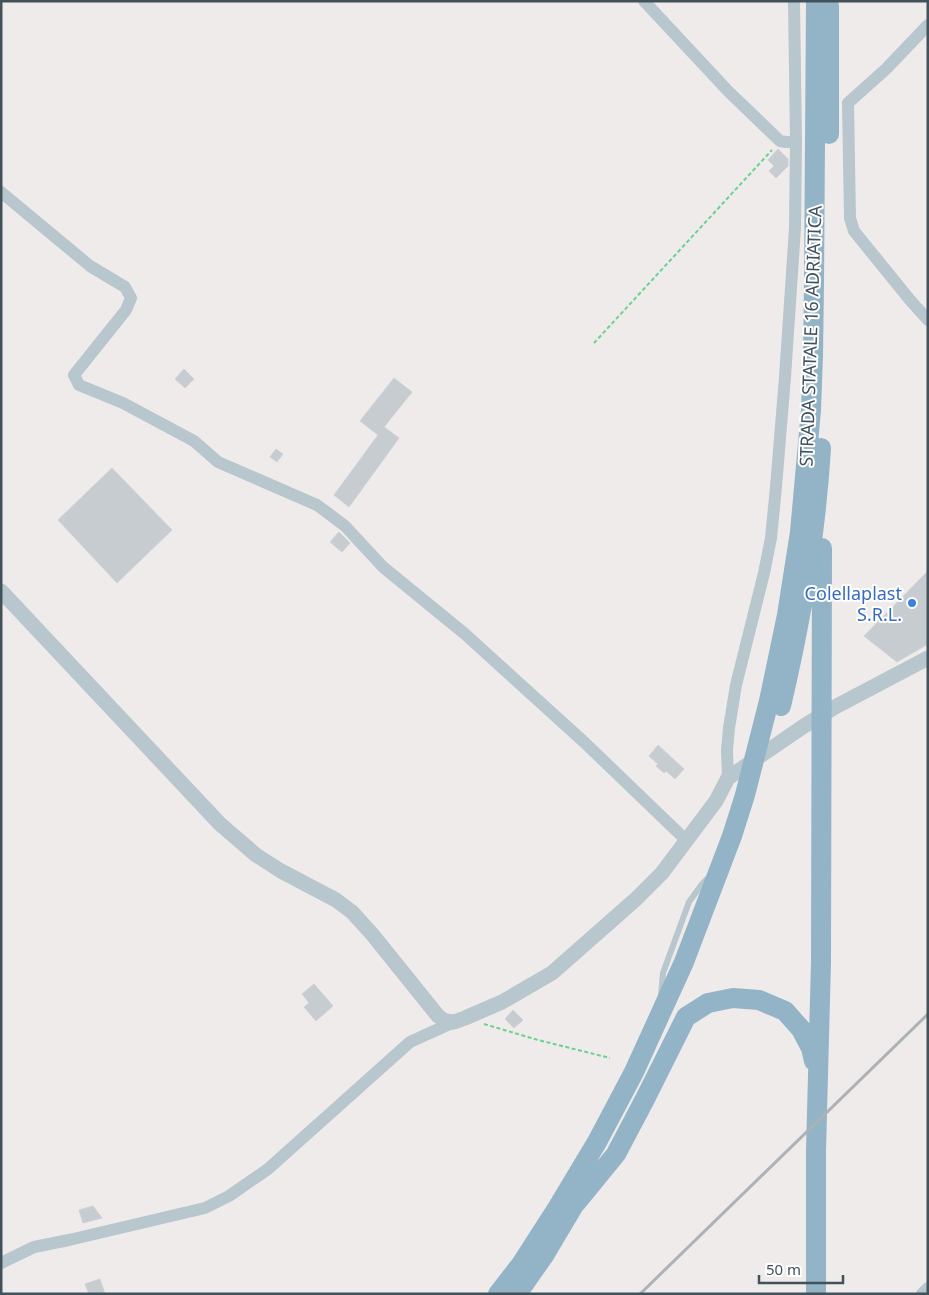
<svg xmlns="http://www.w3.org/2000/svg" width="929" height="1295" viewBox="0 0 929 1295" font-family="'Noto Sans',sans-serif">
<rect width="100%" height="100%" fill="#efebeb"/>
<path fill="#c7ccd1" stroke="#ced2d8" d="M778 149 788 159V166L776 178 769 171 774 166 768 160Z
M184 369 194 379 185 388 175 379Z
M394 378 412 392 384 427 399 438 349 507 334 495 378 435 360 421Z
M276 449 283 454 277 462 270 457Z
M112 468 172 530 117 583 58 520Z
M339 532 350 543 342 552 330 542Z
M928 571V644L897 662 864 636Z
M658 745 684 769 675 779 666 771 664 773 656 766 658 764 649 756Z
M314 984 333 1006 316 1021 304 1007 309 1003 302 994Z
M513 1010 523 1020 514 1028 505 1019Z
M93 1206 102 1218 83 1223 79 1210Z
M100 1279 105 1294H89L85 1284Z"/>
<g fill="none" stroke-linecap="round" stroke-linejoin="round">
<path stroke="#69d291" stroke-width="2" stroke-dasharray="4 2.5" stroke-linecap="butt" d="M594 343 772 150
M484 1024 538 1040 610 1058"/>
<path stroke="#b8c6cd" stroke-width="6" d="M661 996 663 973 689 902 702 884 708 878"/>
<path stroke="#b8c6cd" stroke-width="12" d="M644 1 728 91 780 141 786 142H796
M928 25 886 69 848 103 850 218 854 231 910 300 928 320
M1 192 90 266 125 287 131 298 126 310 74 375 79 385 123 403 194 441 218 462 317 505 345 526 383 567 465 634 584 742 687 841
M728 778 727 750 729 728 736 685 764 573 771 538 776 487 785 377 795 228 796 142 794 1
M1 1263 34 1247 69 1240 205 1208 229 1196 268 1169 410 1042 454 1022
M922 1294 928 1288"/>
<path stroke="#b8c6cd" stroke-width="15" d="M1 591 220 824 256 855 281 871 336 900 352 912 372 934 438 1016 445 1021 454 1022 465 1018 502 1002 552 973 636 899 662 873 716 801 728 778 804 726 835 707 928 658"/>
<path stroke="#93b3c7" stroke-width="20" d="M829 134V6
M781 706C801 621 816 535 821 448
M576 1203 616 1154 645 1099 686 1017 708 1003 733 998 759 1000 785 1011 801 1029 811 1048 814 1061
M498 1294 522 1263 558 1207 597 1142 634 1072 684 962 732 836 745 795 769 701 787 615 800 532 811 410 813 355 814 283 816 1
M517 1294 545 1254 580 1195
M816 1294V1151L821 962 822 548"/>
<path stroke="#adb2b7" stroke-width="3" d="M640 1294 928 1014"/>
</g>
<circle fill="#3f7fe0" stroke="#fff" stroke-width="2" cx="912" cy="603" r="5"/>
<g text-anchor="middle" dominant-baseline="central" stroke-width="4" stroke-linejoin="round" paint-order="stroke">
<g font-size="18" fill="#42525a" stroke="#fff">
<text transform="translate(810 336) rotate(-88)">STRADA STATALE 16 ADRIATICA</text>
</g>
<g font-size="18" fill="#366cbe" stroke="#fff" text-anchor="end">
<text x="902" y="593">Colellaplast<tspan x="902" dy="21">S.R.L.</tspan></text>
</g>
</g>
<rect width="929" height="1295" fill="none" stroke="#42525a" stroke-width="5"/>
<path d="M759 1275v8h84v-8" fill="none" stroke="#42525a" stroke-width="2.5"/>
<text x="766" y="1275" font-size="15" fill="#42525a" stroke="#ffffff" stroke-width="4" paint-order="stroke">50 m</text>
</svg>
